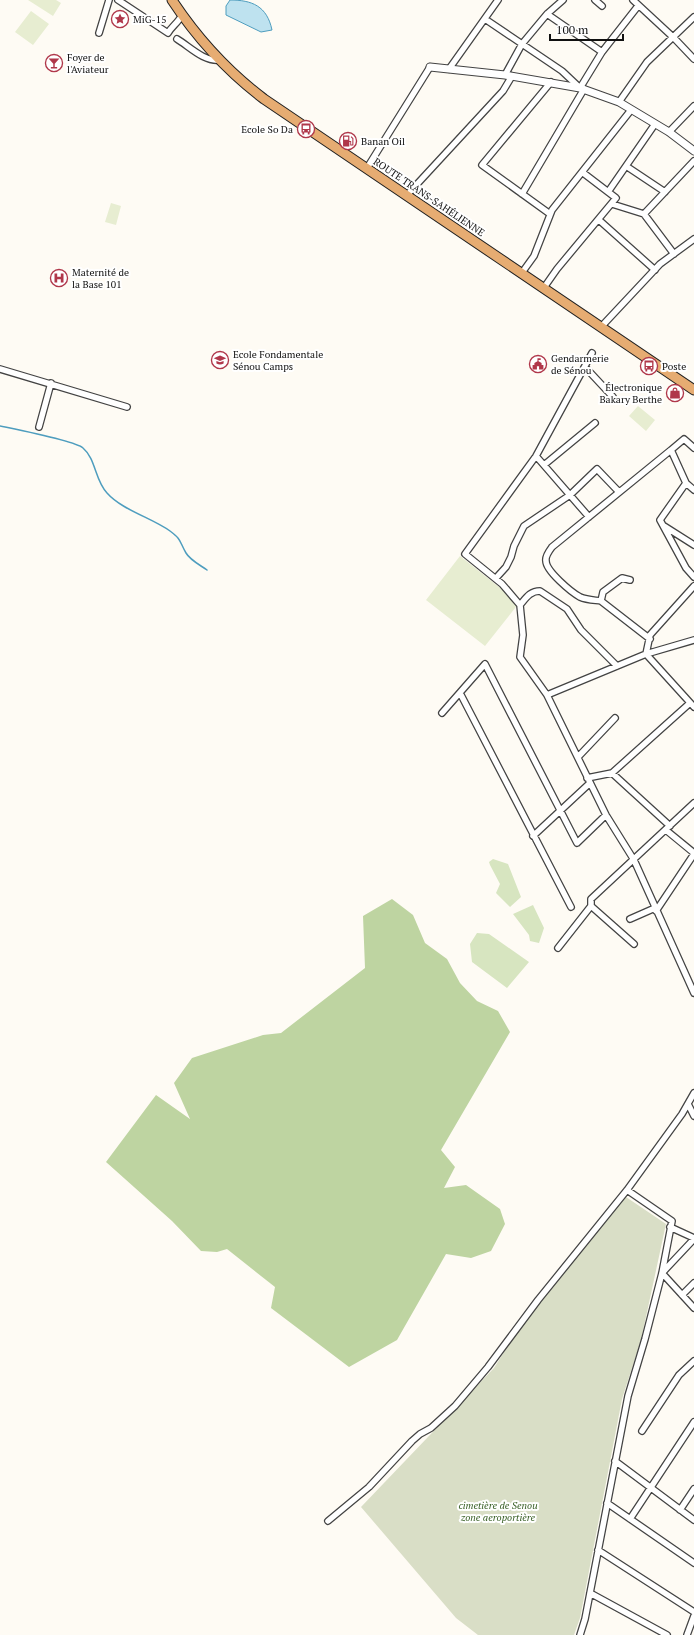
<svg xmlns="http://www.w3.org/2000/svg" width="694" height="1635" viewBox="0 0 694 1635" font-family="'PT Serif',serif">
<rect width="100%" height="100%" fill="#fefbf4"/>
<path fill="#d7e5c0" d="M493 859 508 864 521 897 510 907 496 893 500 884 490 865 489 862Z
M533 905 544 928 539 943 530 941 529 935 513 914Z
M477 933 489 934 529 962 507 988 472 962 470 944Z"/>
<path fill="#bed4a1" d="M392 899 413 915 425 943 447 959 460 983 477 1001 498 1011 510 1032 441 1150 455 1167 444 1188 466 1185 500 1209 505 1224 491 1251 471 1258 446 1254 397 1340 349 1367 271 1308 275 1287 227 1249 217 1252 201 1251 172 1221 106 1162 156 1095 190 1119 174 1083 192 1058 263 1035 281 1033 365 968 363 916Z"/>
<path fill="#d9dec6" d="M626 1197 666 1224 641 1340 622 1399 580 1618 574 1635H478L456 1618 361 1507 494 1368C532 1306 580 1252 626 1197Z"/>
<path fill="#e7edd1" d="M28 0H56L61 3 53 16Z
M31 11 49 24 33 45 15 32Z
M111 203 121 206 116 225 105 222Z
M638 406 655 420 646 431 629 416Z
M460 556 519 603 485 646 426 600Z"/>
<path fill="#bee2ef" stroke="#4e9dbe" d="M230 0C252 0 267 6 272 30L261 32 226 15V6Z"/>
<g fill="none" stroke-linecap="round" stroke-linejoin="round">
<path stroke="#4e9dbe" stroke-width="1.5" d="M0 426C14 429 75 441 83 448 96 459 95 481 107 493 122 510 152 518 170 531 182 540 179 541 186 553 190 560 200 565 207 570"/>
<g stroke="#434343" stroke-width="8">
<path id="minor" d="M118 0 168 33C172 26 178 23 182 15
M595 0 602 6
M633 0 674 38 694 59
M547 14 602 52
M485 19 562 71 580 88 602 52 638 6
M99 33 109 0
M177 39C190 47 204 62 220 60
M449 69 498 0
M505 75 522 44 547 14 563 0
M619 102 647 62 694 17
M669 132 694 106
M626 166 665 192
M367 168 430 67
M608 192 655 124
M522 194 584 89
M407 195 503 91 512 76
M612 204 644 214 674 254
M550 214 482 165 551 82
M644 214 694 161
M599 220 655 270
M521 274 534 256 552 210 631 110
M543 289 557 269 616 198 582 172
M601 327 660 264 694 239
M592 353 536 456 465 554 502 584 520 605 523 635 520 657 547 695 606 815 634 860 694 993
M585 367 613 397
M0 369 127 407
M39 427 51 383
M694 448 684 439 671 450 686 483 660 520 686 568 694 577
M536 456 589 517
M544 465 595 423
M686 483 694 490
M664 526 694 545
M496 578 506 567 511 557 514 546 524 526 570 495 597 469 619 492
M630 580 622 578 603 592 601 601 650 639
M694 586 650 635 646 654 694 707
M601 601C594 600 587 600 580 597 571 592 546 571 546 561 545 556 549 551 552 547L671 450
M520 605C526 598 530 591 540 591L567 609 581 630 617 666
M460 693 571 907
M547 695 646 654 694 640
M442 713 485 664 577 843 606 815
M578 757 615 718
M612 773 670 826
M587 778 612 773 690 703
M666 830 694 853
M533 836 590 783
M591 906 634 944
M656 911 694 854
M630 919 655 908
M558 948 591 906V899L694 803
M688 1104 694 1116
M670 1227 694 1238
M694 1239 662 1273 694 1308
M682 1295 694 1283
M642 1431 679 1375 694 1361
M615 1461 694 1520
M607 1503 694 1563
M680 1510 694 1489
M630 1519 694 1422
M328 1521 369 1487 412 1441 420 1434 431 1428 455 1406 488 1367 538 1300 627 1190 682 1114 694 1093
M598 1550 694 1612
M590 1593 667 1635
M580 1635 585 1619 628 1396 645 1339 662 1273 672 1221 627 1190
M687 1635 694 1616"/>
</g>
<g stroke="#434343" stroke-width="9">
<path id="tertiary" d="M430 67 505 75 580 88 619 102 669 132 694 151"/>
</g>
<g stroke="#212121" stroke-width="11">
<path id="trunk" d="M172 0C197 38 227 71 264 99L694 390"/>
</g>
<use href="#minor" stroke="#fff" stroke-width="5.5"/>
<use href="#tertiary" stroke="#fff" stroke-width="7"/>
<use href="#trunk" stroke="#e6ac72" stroke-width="9"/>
</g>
<defs>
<g id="sight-ring" transform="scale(0.9)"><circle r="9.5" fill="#fff" stroke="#b0374a" stroke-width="1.5"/><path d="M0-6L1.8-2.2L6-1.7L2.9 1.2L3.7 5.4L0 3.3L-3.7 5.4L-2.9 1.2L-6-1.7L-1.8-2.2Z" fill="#b0374a"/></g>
<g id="bar-ring" transform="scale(0.9)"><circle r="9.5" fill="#fff" stroke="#b0374a" stroke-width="1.5"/><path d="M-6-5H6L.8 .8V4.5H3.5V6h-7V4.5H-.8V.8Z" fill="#b0374a"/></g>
<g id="bus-ring" transform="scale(0.9)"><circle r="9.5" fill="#fff" stroke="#b0374a" stroke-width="1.5"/><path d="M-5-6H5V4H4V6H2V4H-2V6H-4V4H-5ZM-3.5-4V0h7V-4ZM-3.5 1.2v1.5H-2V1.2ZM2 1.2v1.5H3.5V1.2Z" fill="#b0374a"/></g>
<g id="fuel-ring" transform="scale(0.9)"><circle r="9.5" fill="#fff" stroke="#b0374a" stroke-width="1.5"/><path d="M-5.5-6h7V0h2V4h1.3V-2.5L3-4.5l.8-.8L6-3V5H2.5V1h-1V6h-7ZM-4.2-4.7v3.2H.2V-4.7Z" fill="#b0374a"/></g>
<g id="hospital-ring" transform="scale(0.9)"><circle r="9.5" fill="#fff" stroke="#b0374a" stroke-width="1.5"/><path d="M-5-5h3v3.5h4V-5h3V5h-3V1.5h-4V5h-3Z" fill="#b0374a"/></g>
<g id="school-ring" transform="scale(0.9)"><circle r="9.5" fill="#fff" stroke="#b0374a" stroke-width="1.5"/><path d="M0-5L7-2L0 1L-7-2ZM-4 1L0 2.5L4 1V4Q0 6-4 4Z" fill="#b0374a"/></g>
<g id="civic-ring" transform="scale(0.9)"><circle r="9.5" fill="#fff" stroke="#b0374a" stroke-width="1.5"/><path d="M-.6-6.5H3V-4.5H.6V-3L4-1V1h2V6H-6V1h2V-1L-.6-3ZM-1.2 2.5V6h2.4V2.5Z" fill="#b0374a"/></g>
<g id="shop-ring" transform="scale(0.9)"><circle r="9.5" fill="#fff" stroke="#b0374a" stroke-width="1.5"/><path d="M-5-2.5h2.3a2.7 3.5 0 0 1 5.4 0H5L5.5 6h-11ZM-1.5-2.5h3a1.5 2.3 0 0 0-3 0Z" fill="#b0374a"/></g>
</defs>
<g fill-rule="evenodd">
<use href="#sight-ring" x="120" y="19"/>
<use href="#bar-ring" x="54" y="63"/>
<use href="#bus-ring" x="306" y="129"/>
<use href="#fuel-ring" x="348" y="141"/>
<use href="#hospital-ring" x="59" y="278"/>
<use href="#school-ring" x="220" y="360"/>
<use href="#civic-ring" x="538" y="364"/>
<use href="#bus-ring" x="649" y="366"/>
<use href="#shop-ring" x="675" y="393"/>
</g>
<g text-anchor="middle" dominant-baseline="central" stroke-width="4" stroke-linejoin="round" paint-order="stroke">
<g font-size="10" fill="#101010" stroke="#fff" text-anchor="start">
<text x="133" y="19">MiG-15</text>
<text x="67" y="57">Foyer de<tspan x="67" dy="12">l'Aviateur</tspan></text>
<text x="293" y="129" text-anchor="end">Ecole So Da</text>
<text x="361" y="141">Banan Oil</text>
<text x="72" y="272">Maternité de<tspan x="72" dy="12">la Base 101</tspan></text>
<text x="233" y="354">Ecole Fondamentale<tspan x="233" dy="12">Sénou Camps</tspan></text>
<text x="551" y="358">Gendarmerie<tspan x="551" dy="12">de Sénou</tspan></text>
<text x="662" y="366">Poste</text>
<text x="662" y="387" text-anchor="end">Électronique<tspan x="662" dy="12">Bakary Berthe</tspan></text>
</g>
<g font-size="10" fill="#101010" stroke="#fff">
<text transform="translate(429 197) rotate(34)">ROUTE TRANS-SAHÉLIENNE</text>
</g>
<g font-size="10" font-style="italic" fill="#396027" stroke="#fff">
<text x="498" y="1505">cimetière de Senou<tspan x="498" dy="12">zone aeroportière</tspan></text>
</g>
</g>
<path d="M550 34v6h73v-6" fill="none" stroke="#101010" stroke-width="2"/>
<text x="556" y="34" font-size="12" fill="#101010" stroke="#ffffff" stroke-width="3" paint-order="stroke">100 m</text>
</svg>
